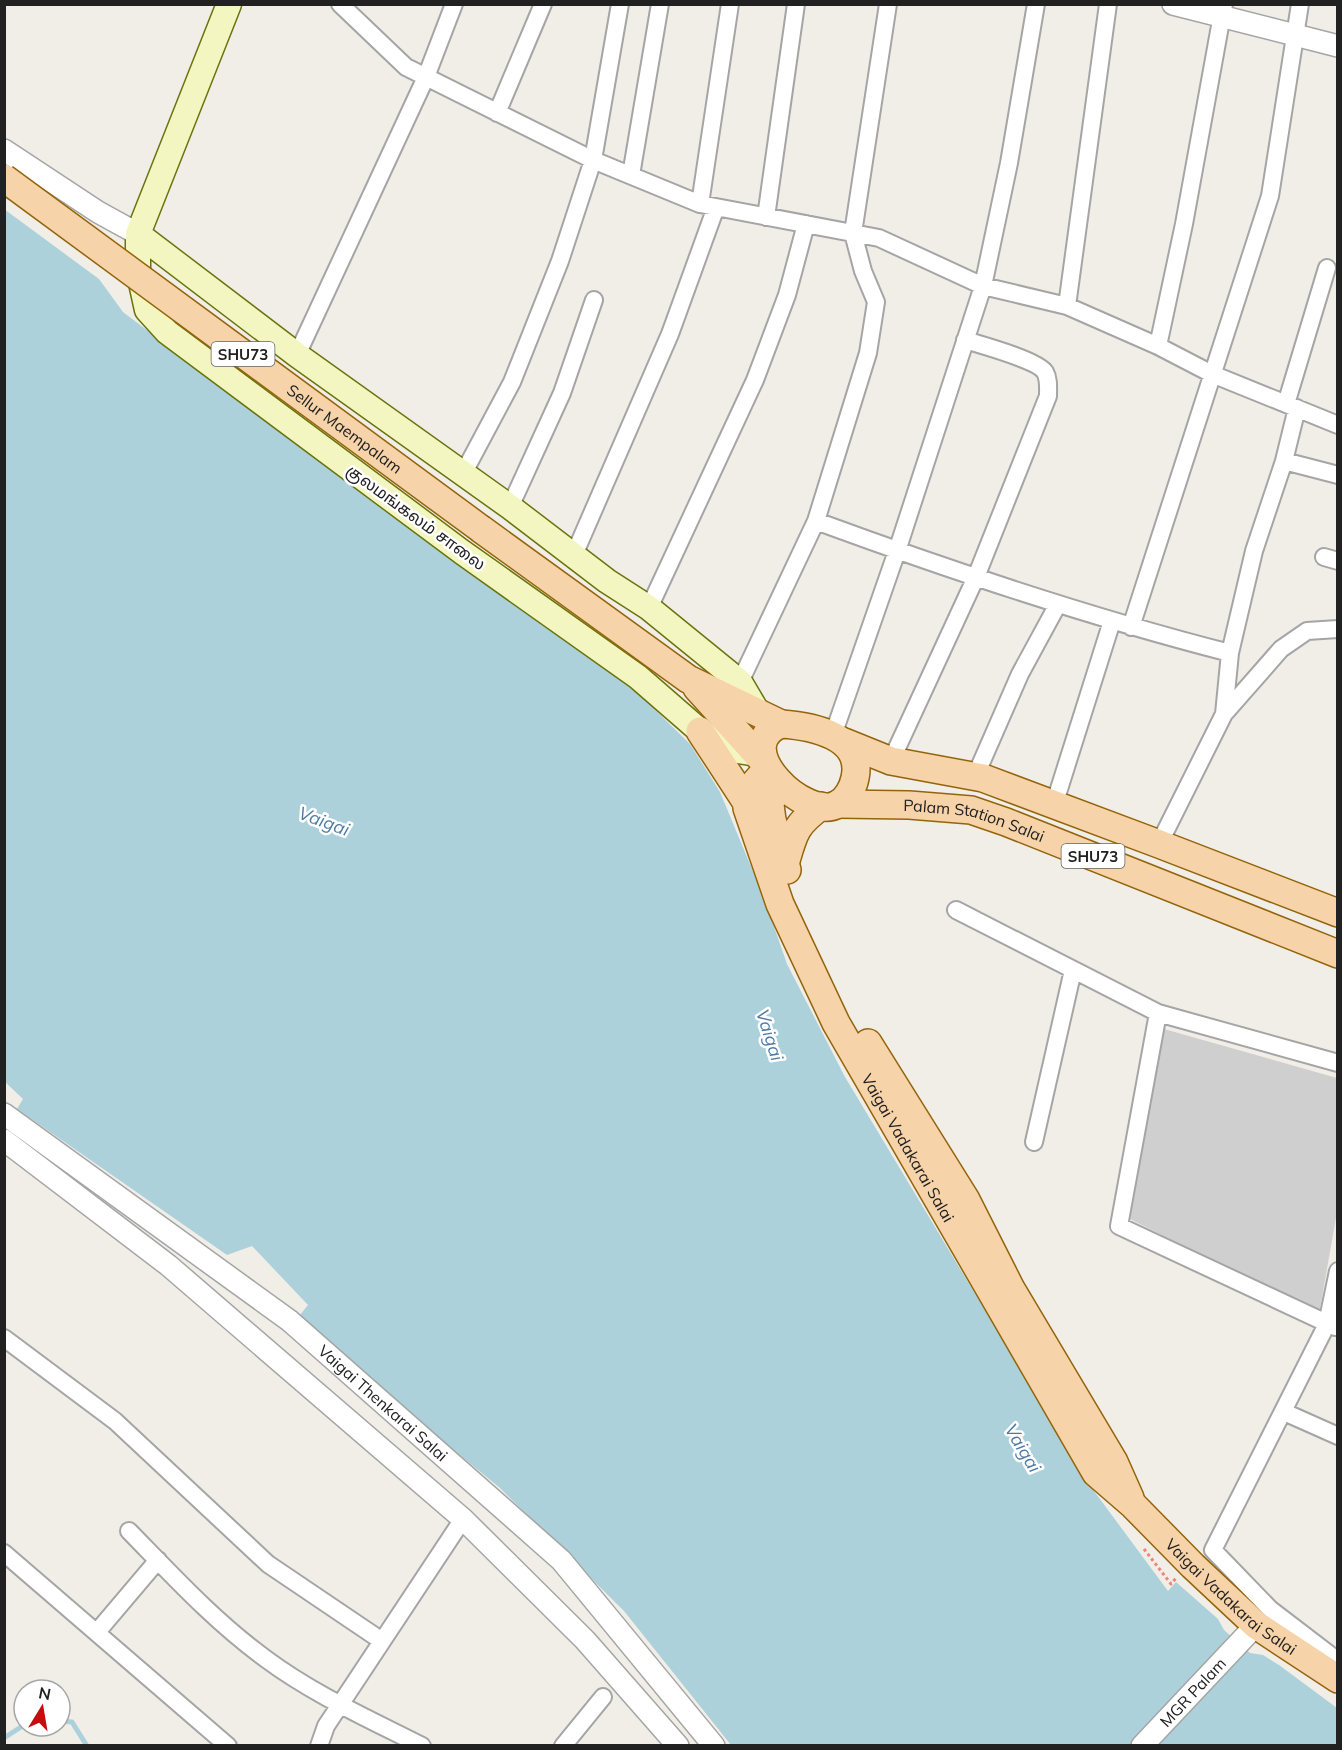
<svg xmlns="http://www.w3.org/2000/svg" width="1342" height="1750" viewBox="0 0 1342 1750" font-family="Mulish,'Noto Sans Tamil',sans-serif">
<rect width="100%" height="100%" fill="#f1eee8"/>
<path fill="#cfcfcf" d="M1164 1029 1337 1078V1212L1319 1314 1130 1219Z"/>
<path fill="#acd1db" d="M4 209 99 279 123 312 164 343 640 695 690 744 720 792 764 898 787 964 845 1077 1091 1487 1168 1591 1176 1582 1218 1619 1224 1630 1250 1653 1263 1655 1279 1665 1337 1708V1745H731L624 1611 500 1488 417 1420 300 1315 308 1305 252 1246 227 1255 17 1109 23 1099 4 1081Z"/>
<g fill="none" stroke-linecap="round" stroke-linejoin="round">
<path stroke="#acd1db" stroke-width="5" d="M60 1721 72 1722 87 1746
M4 1738 24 1725"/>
<g stroke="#a5a5a5" stroke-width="20">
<path id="minor" d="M340 4 406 67 593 160 700 204 879 238 983 286 1067 306 1158 346 1212 374 1338 425
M888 4 853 233 863 271 876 302 868 353 816 521C952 571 1089 617 1230 653
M497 113 543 4
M631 175 660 4
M700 204 730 4
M766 217 796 4
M1067 306 1108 4
M1158 346 1184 224 1224 4
M297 355 426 77 454 4
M1286 404 1327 268
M1284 461 1338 475
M463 474 512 382 560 261 593 160 620 4
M510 507 562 393 594 300
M574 555 670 334 716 207
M1324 557 1338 561
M649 608 755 380 787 295 806 224
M1131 627 1270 196 1300 4
M740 682 816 521
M1224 714 1230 653 1254 551 1284 461 1297 408
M833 735 897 551 983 286 1009 163 1036 4
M891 761 976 577 1048 396C1048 388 1049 379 1045 372 1037 360 981 345 965 340
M975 777 1020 674 1058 604
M1054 805 1112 621
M1159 844 1224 714 1281 649 1307 631 1338 629
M956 910 1158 1013 1338 1063
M1158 1013 1119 1226 1335 1327
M1034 1142 1073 970
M1338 1271 1327 1324 1213 1550 1270 1609 1338 1661
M4 1338 115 1421 268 1564 382 1641
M1284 1412 1338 1436
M129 1531C173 1576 215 1622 266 1659 313 1694 369 1719 422 1746
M4 1553 228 1746
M97 1632 158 1560
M319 1746 326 1726 463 1519
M563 1746 603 1697"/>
</g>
<g stroke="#a5a5a5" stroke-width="24">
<g id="tertiary">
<path d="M1173 4 1338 46"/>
<path d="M4 150 98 212 138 234"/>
<path id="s1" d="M4 1114 290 1321 561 1560 714 1746"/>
<path d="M4 1140 168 1265 463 1519 585 1640 678 1746"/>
<path id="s2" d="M1142 1746 1256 1625"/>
</g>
</g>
<g stroke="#6a740c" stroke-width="27">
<path id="secondary" d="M229 4 138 234V269L147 310 167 332 462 552 638 677 700 731 732 750 757 754
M138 234 297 355 510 507 607 581 649 608 740 682 757 711"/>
</g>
<g stroke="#94640a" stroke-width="30">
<g id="primary">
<path d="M481 529 688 679 781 724"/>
<path d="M697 688 765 763"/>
<path d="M781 724C812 726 864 736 855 778 853 788 847 799 838 804 806 823 726 746 781 724Z"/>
<path d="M700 731 747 803"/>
<path d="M844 742 891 761 983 778 1159 844 1338 913"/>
<path id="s3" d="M768 769C754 783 748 787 747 808L780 904 836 1023 1096 1473 1133 1505 1193 1566 1256 1625 1338 1679"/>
<path d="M776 779 770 805 772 820 787 870"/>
<path id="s4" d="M838 804 909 805 971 810 1006 822 1338 954"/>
<path d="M785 864C794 833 795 825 821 806"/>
<path d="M868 1043 966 1200 1011 1289 1114 1462 1130 1498"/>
</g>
</g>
<path stroke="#f18479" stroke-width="3" stroke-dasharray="3 3" stroke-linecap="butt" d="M1144 1549 1171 1584 1177 1577"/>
<use href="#minor" stroke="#fff" stroke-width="16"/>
<use href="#tertiary" stroke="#fff" stroke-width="21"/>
<use href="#secondary" stroke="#f4f6c1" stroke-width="24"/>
<use href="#primary" stroke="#f6d3a8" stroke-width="27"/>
<g stroke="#94640a" stroke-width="30" stroke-linecap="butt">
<g id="primary-bridge">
<path id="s5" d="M4 178 481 529"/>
</g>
</g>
<use href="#primary-bridge" stroke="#f6d3a8" stroke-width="27"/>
</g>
<g text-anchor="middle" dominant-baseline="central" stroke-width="5" stroke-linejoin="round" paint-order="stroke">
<g fill="#fff" stroke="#646464" stroke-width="1.5">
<rect x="211.5" y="342" width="63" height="24" rx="4.5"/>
<rect x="1061.5" y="844" width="63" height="24" rx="4.5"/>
</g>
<g font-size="15" font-weight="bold" fill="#212121">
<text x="243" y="354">SHU73</text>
<text x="1093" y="856">SHU73</text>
</g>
<g font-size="16" fill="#212121" stroke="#fff">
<text stroke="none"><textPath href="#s5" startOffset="423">Sellur Maempalam</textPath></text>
<text transform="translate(416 517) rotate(36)">குலமங்கலம் சாலை</text>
<text stroke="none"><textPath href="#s4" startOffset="138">Palam Station Salai</textPath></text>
<text stroke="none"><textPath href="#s3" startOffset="423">Vaigai Vadakarai Salai</textPath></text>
<text stroke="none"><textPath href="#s1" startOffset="477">Vaigai Thenkarai Salai</textPath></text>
<text stroke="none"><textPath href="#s3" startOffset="982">Vaigai Vadakarai Salai</textPath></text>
<text stroke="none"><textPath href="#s2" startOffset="74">MGR Palam</textPath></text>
</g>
<g font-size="18" font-style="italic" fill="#4f7aa4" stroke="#fff">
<text transform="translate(324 821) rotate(20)">Vaigai</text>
<text transform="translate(770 1035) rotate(72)">Vaigai</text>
<text transform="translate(1023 1448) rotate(59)">Vaigai</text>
</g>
</g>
<rect width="1342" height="1750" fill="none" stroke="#212121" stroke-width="12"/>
<g transform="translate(42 1708) rotate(11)"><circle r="28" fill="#ffffff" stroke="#a6a6a6" stroke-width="1.5"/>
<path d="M0-4.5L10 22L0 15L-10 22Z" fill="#c50d10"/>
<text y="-9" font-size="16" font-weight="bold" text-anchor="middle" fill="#212121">N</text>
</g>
</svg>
